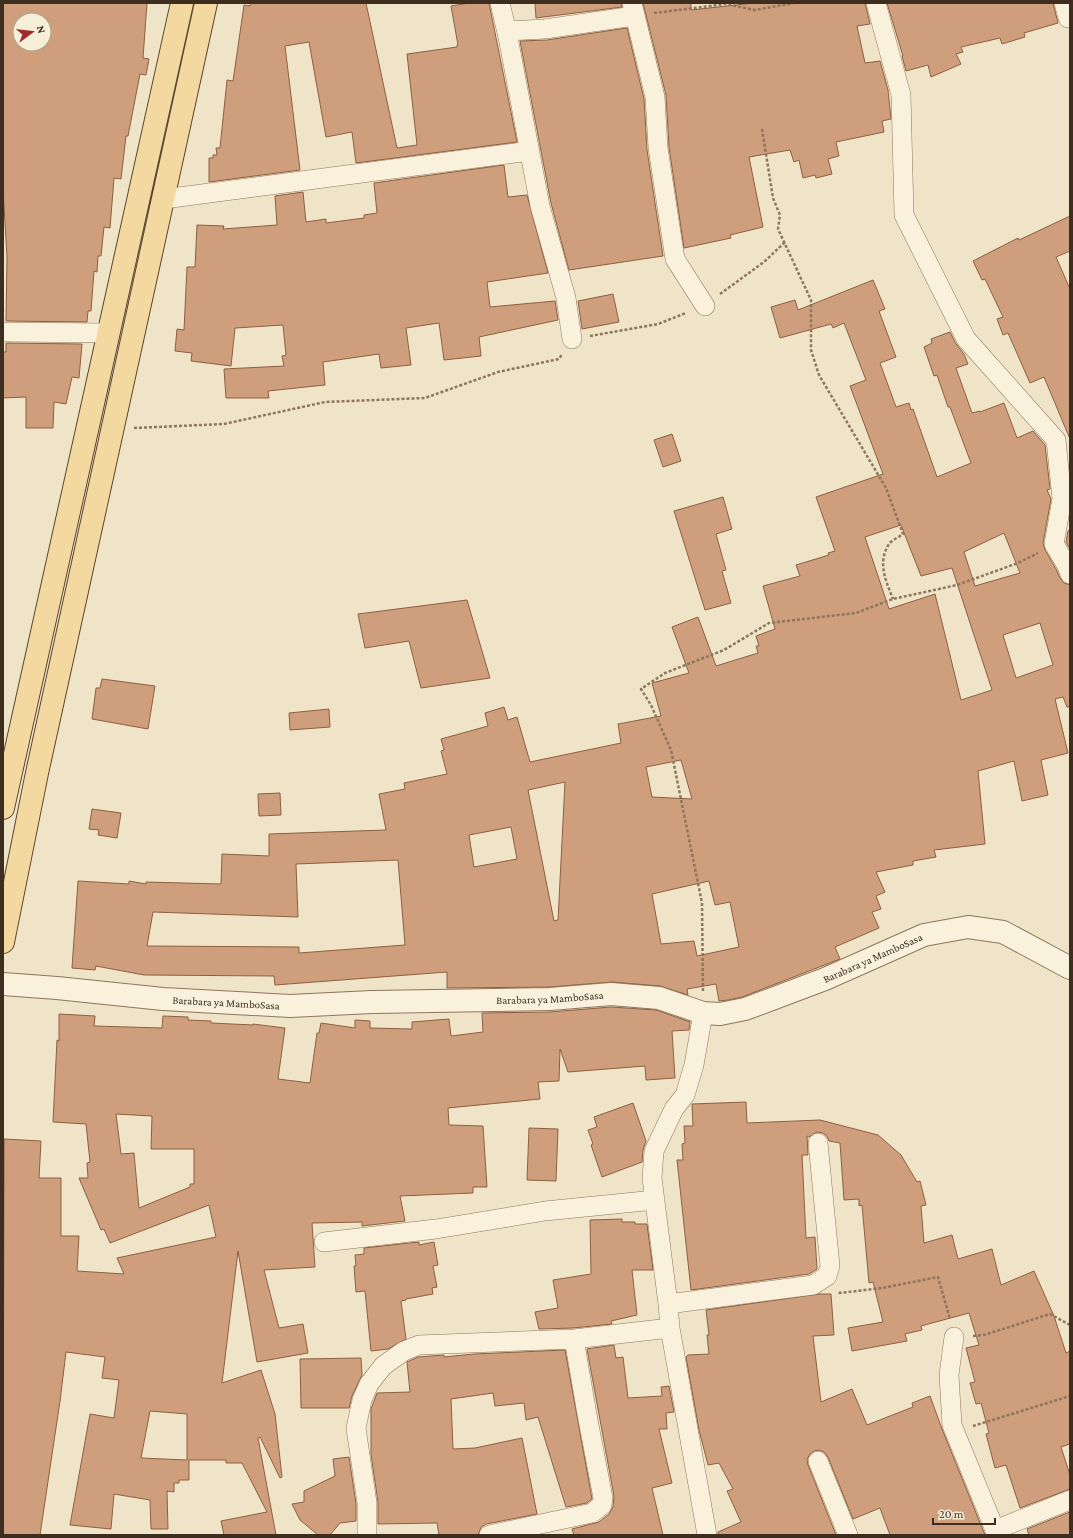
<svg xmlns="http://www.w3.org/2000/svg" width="1073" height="1538" viewBox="0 0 1073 1538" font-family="'Crimson Pro',serif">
<rect width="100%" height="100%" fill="#f0e4c8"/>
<path fill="#cf9f7d" stroke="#8d5f41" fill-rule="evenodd" d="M3 3H147L143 58 149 59 146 75 140 74 128 136H126L121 179 114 178 110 228 104 227 101 256H98L97 272 94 271 91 311H88L87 322 6 321 7 257 3 189ZM20 20H44V44H20Z
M250 3H366L397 148 417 145 407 54 457 47V45H458L451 6 469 3H489L517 142 356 163 352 132 326 137 309 42 285 46 300 170 209 182V158H213V155H217L216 148H220L227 80 233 81 244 5 250 6Z
M535 3H621L622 7 536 18Z
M643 3H691V10L754 3H865L870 24 857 26 865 63 880 61 888 90 891 119 882 121 884 132 836 142 839 156 828 159 832 174 816 178 815 175 803 178 799 160 794 162 790 150 749 157 763 227 730 235 731 238 684 248 669 147 666 95Z
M887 3H1053L1058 23 1024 33 1025 37 1002 44 1000 38 961 47 963 52 956 54 961 64 931 77 928 65 906 71 902 56H903Z
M627 28 644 99 647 150 663 256 569 270 551 203 520 41 547 40Z
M504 165 508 197 527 195 548 273 487 282 490 307 555 301 558 320 479 337 481 356 444 360 439 323 406 328 411 365 381 368 379 354 323 362 325 385 268 391 269 398H226L224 369 284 366 282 356 286 355 283 325 235 328 231 366 191 361 192 353 175 351 177 329 184 330 187 267H195L197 225 224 226 223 229 277 225 275 196 303 192 306 222 326 219V223L364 218V215L377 213 374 183Z
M1070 216V251L1056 257 1070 289V439L1044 377 1030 383 1008 333 1003 335 997 319 1003 317 985 279 982 280 973 261 1018 238 1019 240Z
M873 280 885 309 879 311 896 357 880 363 896 407 909 403 911 410 913 409 937 477 971 463 950 407H948L937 375 934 376 924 347 932 343 931 339 950 332 956 344 964 354 968 364 956 368 972 413 980 411V412L1004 403 1017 438 1033 431 1045 445 1050 489 1047 490 1051 499 1043 543 1045 550 1056 569 1060 578 1064 583 1070 585V707H1067L1063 697 1055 699 1068 753 1041 760 1048 795 1022 801 1014 761 978 771 985 844 934 850 936 857 913 861V865L876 872 885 892 876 896 881 909 872 912 879 928 835 947 840 959 742 997 728 1000 719 1001 716 984 687 989 688 995 660 986 612 982 549 987 447 988V972L275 985 274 976 144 975 96 966 95 970 72 968 78 881 129 884V881L146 884V882L221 884 222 854 269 856V834L386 830 379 794 405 789 404 783 447 774 441 751 444 750 441 739 488 726 485 713 504 707 508 720 517 717 530 762 621 743 618 724 661 716 652 683 689 673 672 627 698 617 716 666 758 653 756 646H759L756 636 775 629 763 586 800 576 796 565 829 555 828 553 835 551 816 497 883 474 850 386 866 380 844 323 833 328 831 324 780 338 771 307 795 300 798 310ZM901 525 921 576 952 568 992 690 961 700 935 594 889 609 865 537ZM1004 533 1020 573 975 586 964 552ZM1040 623 1053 665 1016 678 1003 635ZM681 760 692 799 652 797 646 767ZM565 782 558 920 554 921 528 790ZM511 827 517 859 474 867 469 835ZM398 860 405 945 299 953V947L147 946 153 912 298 917 296 864ZM709 881 715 905 730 902 739 947 697 956 694 941 661 944 652 894Z
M613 294 619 322 582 329 578 301Z
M6 343 82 344 79 378 72 377 66 404 54 402 53 428H26V397L3 398V352H6Z
M672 434 681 461 663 467 654 440Z
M723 497 732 529 716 534 726 570 722 571 731 603 705 610 674 511Z
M1070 530V549L1066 542 1068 531Z
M467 600 490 678 421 688 409 641 365 648 358 614Z
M102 679 155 686 148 729 92 719 96 688H100Z
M329 709 330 727 290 730 289 713Z
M280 793 281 815 259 816 258 794Z
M92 809 121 813 117 838 98 835 99 830 89 829Z
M611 1007 656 1010 690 1022 689 1030 672 1031 675 1078 646 1080 645 1066 568 1072 560 1049 559 1081 538 1082 540 1099 448 1108 449 1125 483 1126 487 1187H473V1193L400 1196 405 1221 362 1226V1222L312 1223 315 1267 264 1270 279 1328 303 1324 308 1353 257 1362 238 1251 222 1383 261 1370 275 1414 282 1477 280 1478 260 1437 258 1438 276 1535H224L221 1521 267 1512 242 1463H226V1460H189V1480H179V1483H174V1492L167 1491 168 1529H151L150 1500 114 1494 111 1529 70 1525 90 1414 114 1418 119 1380 102 1378 105 1357 66 1352 60 1401 40 1535H3L4 1139 41 1141 39 1178H61V1236H79L77 1271 124 1274 117 1258 216 1237 209 1205 110 1243 104 1229 101 1230 79 1178H88L87 1163 90 1162 86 1124 53 1122 57 1040 59 1041V1014L95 1016 94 1026 162 1028 163 1016 188 1017V1020L211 1021V1023L253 1025V1024L285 1028 278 1079 310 1083 317 1033H319L321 1023 355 1028V1020L370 1021V1028L412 1029V1022L449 1019 451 1036 483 1032 482 1013 550 1012ZM116 1114 152 1116 151 1149H194V1184H190V1187L139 1208 134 1153 121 1154ZM150 1411 187 1414V1460L141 1458Z
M746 1102 747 1123 820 1120 878 1135 901 1155 917 1182 920 1181 926 1205 921 1206 924 1243 952 1235 958 1259 992 1249 1001 1285 1034 1271 1054 1316 1066 1353 1070 1351V1444L1061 1447 1070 1475V1489L1020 1508 1006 1465 995 1468 986 1434 989 1433 981 1403 976 1404 970 1383 975 1382 966 1348 979 1345 969 1313 921 1326 922 1330 905 1334 907 1341 852 1351 848 1328 883 1322 873 1282 869 1283 862 1205 859 1206V1199L844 1200 840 1143 829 1141 827 1136 823 1133 817 1132 809 1137 807 1136 808 1155H802L806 1238 815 1237 817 1269 809 1274 691 1290 677 1160H683L682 1144 685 1143 684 1126H693L692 1104Z
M633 1103 646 1141 643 1150 642 1162 602 1177 591 1145 593 1144 588 1130 597 1127 594 1117Z
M529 1128 558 1129 556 1181 527 1180Z
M622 1219V1222H635V1224H647L653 1270H632L637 1315 611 1321 612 1324 573 1328 539 1329 535 1312 558 1308 553 1280 591 1274 590 1220Z
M419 1242V1245L434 1242 438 1265 433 1266 437 1287 432 1288 433 1294 406 1299V1300L401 1301 406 1339 388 1349 371 1351 365 1291 356 1292 354 1266H356L355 1255 364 1254V1248Z
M819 1294H831L834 1335 813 1336 821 1402 852 1389 867 1425 913 1407 912 1403 930 1396 942 1429 985 1535H890L880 1508 853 1519 828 1457 824 1452 819 1450 814 1451 810 1454 807 1459 808 1465 836 1535H718V1532L741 1522 727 1491 733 1489 719 1463 708 1465 699 1430 686 1357 688 1355 709 1354 707 1335H709L706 1310Z
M614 1345 616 1358 623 1357 628 1398 662 1396 661 1387 669 1386 674 1412 666 1413 667 1429H659L672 1483 652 1488 663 1535H574L572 1529 599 1522 609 1514 613 1507 614 1496 587 1349Z
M565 1350 592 1499 587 1503 566 1507 538 1417 526 1420 524 1403 495 1406 493 1393 451 1399 453 1449 475 1448 522 1438 537 1514 486 1524 481 1527 478 1535H439L437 1523 378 1524V1502L371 1454V1409L377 1393 410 1392 407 1362 418 1357 444 1355V1357L474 1354Z
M361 1358 362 1375 352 1396 349 1408H301L300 1359Z
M349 1457 356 1504V1521L340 1523 330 1535H318L300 1520 292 1504 304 1502V1491L335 1476 333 1459Z
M1070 1512V1535H1029L1027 1529Z"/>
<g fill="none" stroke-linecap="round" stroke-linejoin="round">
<g stroke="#8d765c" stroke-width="20">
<path id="minor" d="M500 3 508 37 540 206 566 298 572 339
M632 3 655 97 658 148 675 259 705 306
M876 3 901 95 904 215 966 339 1056 440 1062 499 1054 544 1066 564 1070 574
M1064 3 1068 18
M507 31 545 29 634 16
M164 199 530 151
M3 332 108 333
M703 1013 694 1065 685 1095 674 1109 654 1151 652 1178 668 1304 670 1328 707 1535
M324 1242 436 1229 545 1211 655 1200
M668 1304 813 1285 827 1276 830 1266 818 1143
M954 1337 949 1375 952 1425 997 1535
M818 1461 848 1535
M995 1530 1070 1500
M367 1535V1503L356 1428 362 1400 369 1384 383 1366 404 1351 419 1345 574 1339 670 1328
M489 1535 592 1513 602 1505 603 1498 588 1420 574 1339"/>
</g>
<g stroke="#8d765c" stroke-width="24">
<g id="tertiary">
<path id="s1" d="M3 984 57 988 163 999 290 1006 372 1002 550 999 611 994 659 998 703 1013 720 1014 745 1009 772 999 825 979 924 935 968 927 1003 932 1070 968"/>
</g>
</g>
<g stroke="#5b4430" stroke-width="24">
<path id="primary" d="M3 808 182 3
M3 942 37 773 206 3"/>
</g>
<path stroke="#8d765c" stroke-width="2.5" stroke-dasharray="3 2" stroke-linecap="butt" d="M654 13 726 4 755 10 794 3
M762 129 773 198 780 215 778 229 811 300V350L819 375 886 488 903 534C899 537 892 540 889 544 877 563 886 581 893 599
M720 294 764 262 785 242
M590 336 658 324 686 313
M134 428 224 424 325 402 425 398 498 372 559 359 562 354
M703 991 702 903 671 750 651 705 641 689 665 673 724 650 769 623 856 613 893 599 957 585 1018 563 1038 553
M839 1292 840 1293 882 1288 938 1277 950 1319
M973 1336 984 1335 1050 1314 1070 1325
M973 1426 1070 1396"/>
<use href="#minor" stroke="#faf1dc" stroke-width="19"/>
<use href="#tertiary" stroke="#faf1dc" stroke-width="22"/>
<use href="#primary" stroke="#f3d9a0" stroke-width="22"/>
</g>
<g text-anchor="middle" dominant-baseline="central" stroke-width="4" stroke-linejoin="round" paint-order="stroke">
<g font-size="11" fill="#3d2e20" stroke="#f7eed8">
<text stroke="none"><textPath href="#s1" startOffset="884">Barabara ya MamboSasa</textPath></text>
<text stroke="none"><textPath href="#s1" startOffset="548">Barabara ya MamboSasa</textPath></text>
<text stroke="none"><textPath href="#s1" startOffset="224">Barabara ya MamboSasa</textPath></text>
</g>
</g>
<rect width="1073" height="1538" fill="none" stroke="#3d2e20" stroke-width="8"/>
<g transform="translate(32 32) rotate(75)"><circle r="19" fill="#f7eed8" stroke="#ada18e"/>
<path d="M0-3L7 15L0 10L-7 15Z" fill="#9e2a2b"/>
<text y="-6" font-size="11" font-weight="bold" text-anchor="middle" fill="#3d2e20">N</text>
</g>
<path d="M933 1518v6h62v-6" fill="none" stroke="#3d2e20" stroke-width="2"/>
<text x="939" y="1518" font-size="12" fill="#3d2e20" stroke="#f7eed8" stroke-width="3" paint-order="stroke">20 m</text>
</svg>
